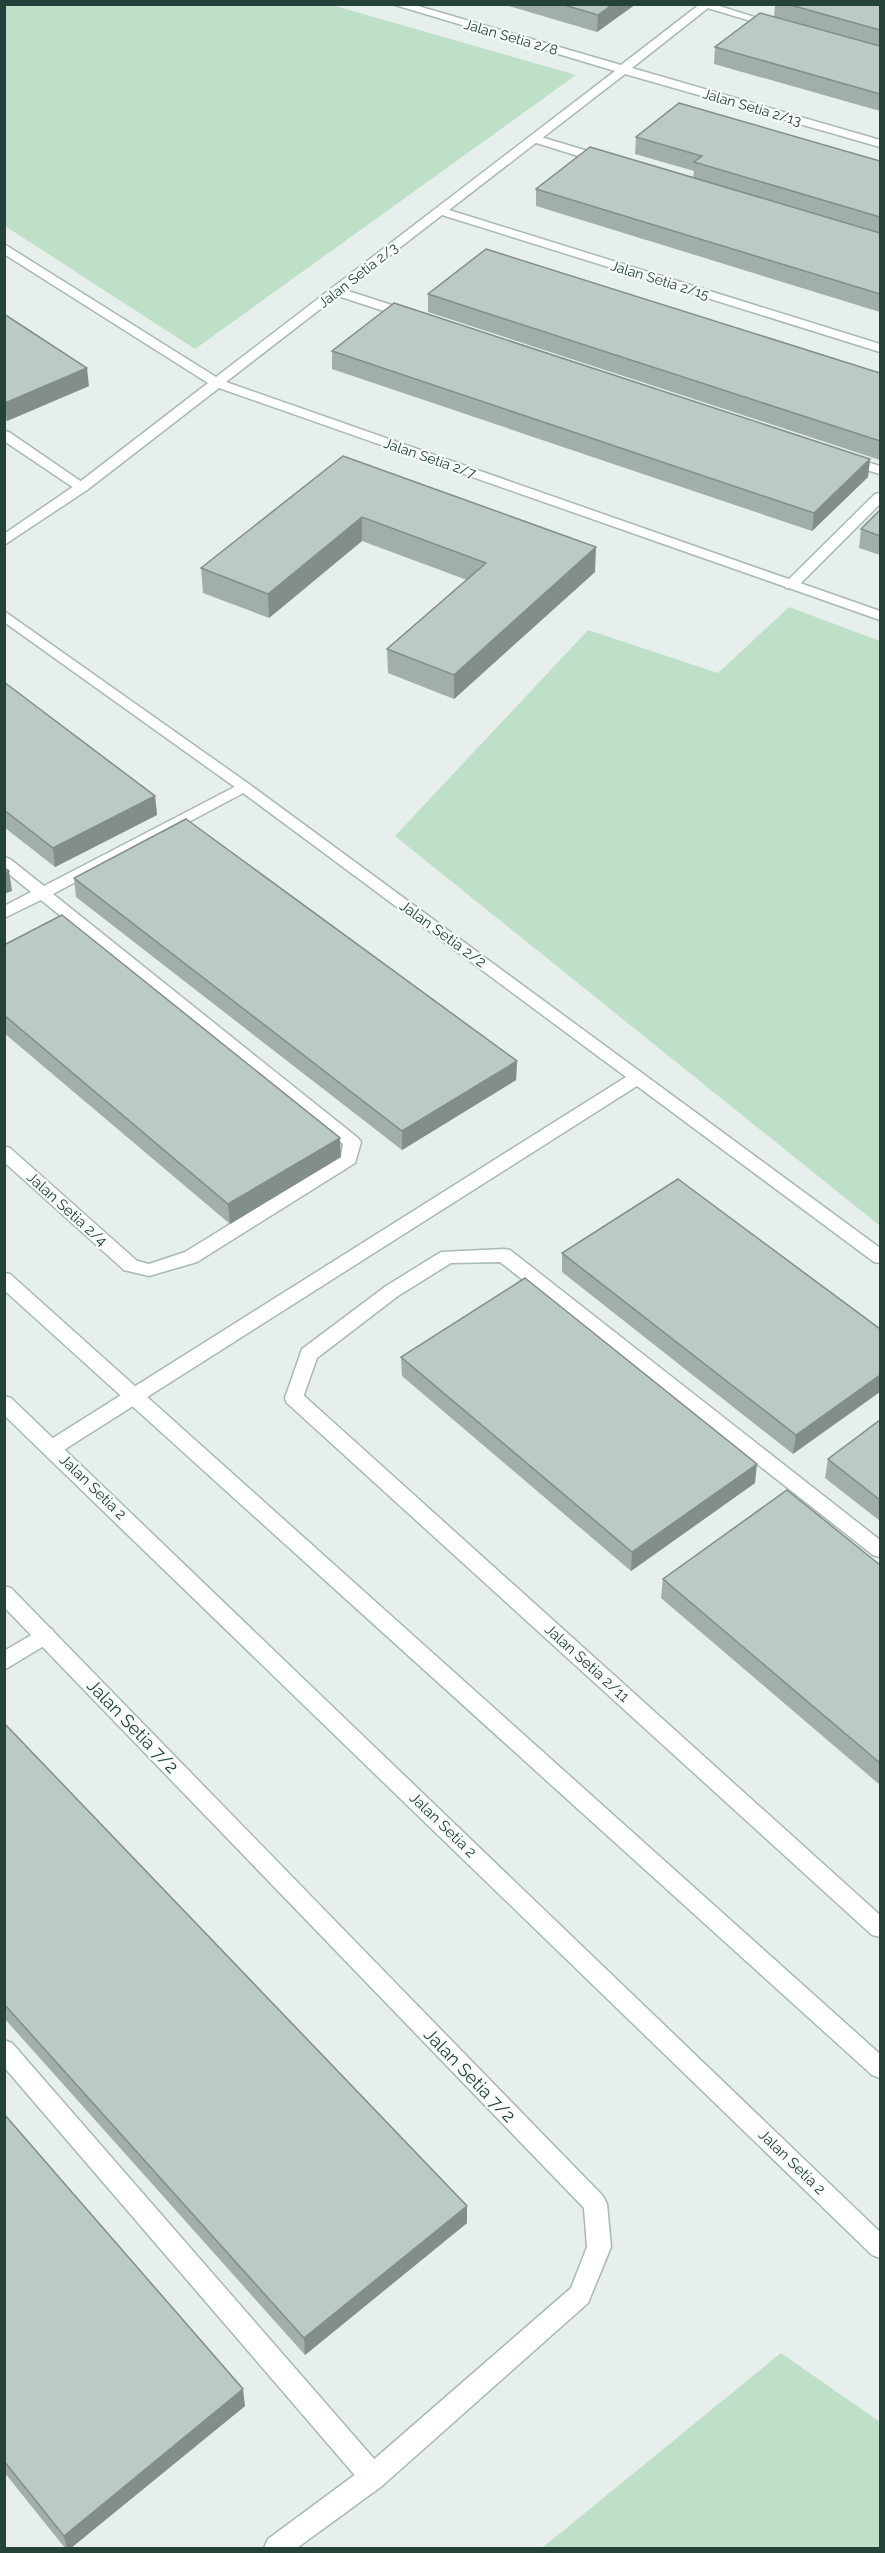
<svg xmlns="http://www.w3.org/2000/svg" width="885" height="2553" viewBox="0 0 885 2553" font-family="Raleway,sans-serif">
<rect width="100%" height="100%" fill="#e6efeb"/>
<path fill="#bfe0c8" d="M4 5H332L576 75 195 349 5 226Z
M789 607 880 641V1226L395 836 588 630 718 673Z
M781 2353 880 2422V2548H542Z"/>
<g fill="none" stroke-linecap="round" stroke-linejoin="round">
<g stroke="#a8b8b2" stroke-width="3">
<path id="lane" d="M694 4H713L780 25 774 28Z
M534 135 608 157 610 160 604 164 530 141 528 139Z
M336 287 413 312 415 315 409 319 405 318 332 294 330 291Z
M4 431 9 432 89 487 82 491 77 490 4 441Z
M848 456 880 466V474L843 463 841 460 843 457Z
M880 493V504L796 588H786L784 585 786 582 875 494Z
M244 782 249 784 252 787 249 790 53 894 358 1138 361 1142 355 1163 197 1262 149 1276 124 1270 121 1265 124 1260 130 1259 149 1264 185 1252 341 1156 343 1144 41 900 4 918V906L31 892 4 870V857L10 859 44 886Z
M504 1249 510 1250 880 1540V1557L873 1555 500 1262 451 1263 398 1296 317 1358 301 1403 294 1405 287 1403 285 1398 302 1349 386 1286 441 1252Z
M45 1627 52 1629 55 1635 52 1641 4 1670V1651Z
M4 2040 12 2043 382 2468 385 2477 382 2486 373 2489 364 2486 4 2067Z"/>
</g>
<g stroke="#a8b8b2" stroke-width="3">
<path id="street" d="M392 4H411L621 65 700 4H713L632 68 880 140V147L625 74 449 210 880 344V352L442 215 226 382 880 611V620L219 388 87 490 4 545V534L77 484 208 383 4 254V244L216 377 615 71Z
M4 611 249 784 880 1248V1263L874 1262 637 1086 59 1453 52 1455 45 1453 43 1448 45 1443 626 1077 239 790 4 622Z
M4 1146 10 1148 136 1260 139 1265 136 1270 130 1271 124 1270 4 1162Z
M294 1391 301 1393 880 1915V1937L872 1935 287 1403 285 1398 287 1393Z
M4 1586 11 1588 603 2196 607 2204 611 2247 588 2303 382 2486 297 2548H264L268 2539 364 2468 571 2288 587 2247 584 2208 4 1607Z"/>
</g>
<g stroke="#a4bbb3" stroke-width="3">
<path id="secondary" d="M4 1273 10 1274 880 2054V2078L872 2075 4 1290Z
M4 1396 11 1398 880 2232V2258L872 2255 4 1415Z"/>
</g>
<use href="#lane" fill="#fff" fill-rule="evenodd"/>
<use href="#street" fill="#fff" fill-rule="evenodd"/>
<use href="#secondary" fill="#fff" fill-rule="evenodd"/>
</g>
<path fill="#a1aea9" d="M502 4H636L597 32Z
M775 4H880V111L714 64 715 47 774 17Z
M636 137 880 161V312L536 206V189L693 178 694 171 635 154Z
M428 294 880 373V460L428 312Z
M4 314 89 386 7 421 4 419Z
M332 351 870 459 868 477 812 531 332 369Z
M343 456 595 572 454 699 388 673 387 649 467 580 362 541 269 618 203 593 201 568Z
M880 510V555L859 548 861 529Z
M4 682 155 796 157 815 55 867 4 827Z
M74 878 517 1061 516 1080 402 1150 76 897Z
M4 945 341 1157 230 1224 4 1033Z
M562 1253 880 1329 793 1454 562 1272Z
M401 1357 755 1483 631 1571 402 1376Z
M880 1420V1521L825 1478 828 1459Z
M880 1565V1785L661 1598 663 1579Z
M4 1723 467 2206V2223L305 2355 4 2018Z
M4 2114 245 2406 71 2548H65L4 2472Z"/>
<path fill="#838d89" d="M613 4H636L597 32 598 15Z
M87 368 89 386 7 421 5 403Z
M870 459 868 477 812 531 814 513Z
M362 517V541L269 618 268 594Z
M596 547 595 572 454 699V675Z
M155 796 157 815 55 867 53 848Z
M9 871 12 891 4 894V874Z
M517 1061 516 1080 402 1150V1131Z
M340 1138 341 1157 230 1224 228 1204Z
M880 1375V1392L793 1454 796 1435Z
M757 1464 755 1483 631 1571 632 1552Z
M467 2206V2223L305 2355 304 2338Z
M243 2389 245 2406 71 2548H67L64 2536Z"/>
<path fill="#bbcac4" stroke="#838d89" stroke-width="1.5" d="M561 4H613L598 15Z
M787 4H880V30Z
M760 13 880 46V94L715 47Z
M679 103 880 161V217L694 162 702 156 636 137Z
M590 147 880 233V294L536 189Z
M486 249 880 373V441L428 294Z
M394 303 870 459 814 513 332 351Z
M4 314 87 368 5 403Z
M343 456 596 547 454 675 387 649 486 563 362 517 268 594 201 568Z
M880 510V536L861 529Z
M4 682 155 796 53 848 4 810Z
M186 819 517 1061 402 1131 74 878Z
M4 868 9 871 4 874Z
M62 915 340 1138 228 1204 4 1015V945Z
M678 1179 880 1329V1375L796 1435 562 1253Z
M525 1278 757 1464 632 1552 401 1357Z
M880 1420V1500L828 1459Z
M787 1490 880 1565V1763L663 1579Z
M4 1723 467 2206 304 2338 4 2004Z
M4 2114 243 2389 64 2536 4 2461Z"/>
<g text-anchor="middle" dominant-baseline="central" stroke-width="4.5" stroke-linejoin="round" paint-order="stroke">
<g font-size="14" fill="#24423a" stroke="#f7fbf9">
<text transform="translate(511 37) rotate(16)">Jalan Setia 2/8</text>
<text transform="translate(752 107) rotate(16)">Jalan Setia 2/13</text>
<text transform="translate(358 275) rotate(-38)">Jalan Setia 2/3</text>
<text transform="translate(660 280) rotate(17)">Jalan Setia 2/15</text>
<text transform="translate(430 458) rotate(19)">Jalan Setia 2/7</text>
</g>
<g font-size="15" fill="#24423a" stroke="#f7fbf9">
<text transform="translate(443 934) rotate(36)">Jalan Setia 2/2</text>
<text transform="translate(67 1209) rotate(42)">Jalan Setia 2/4</text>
<text transform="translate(93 1487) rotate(44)">Jalan Setia 2</text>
<text transform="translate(587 1663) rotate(42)">Jalan Setia 2/11</text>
<text transform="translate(443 1825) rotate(44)">Jalan Setia 2</text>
<text transform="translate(792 2162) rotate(44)">Jalan Setia 2</text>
</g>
<g font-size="18" fill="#24423a" stroke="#f7fbf9">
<text transform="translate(133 1726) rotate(46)">Jalan Setia 7/2</text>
<text transform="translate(470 2075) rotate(46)">Jalan Setia 7/2</text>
</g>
</g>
<rect width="885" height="2553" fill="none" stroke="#24423a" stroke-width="12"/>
</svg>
